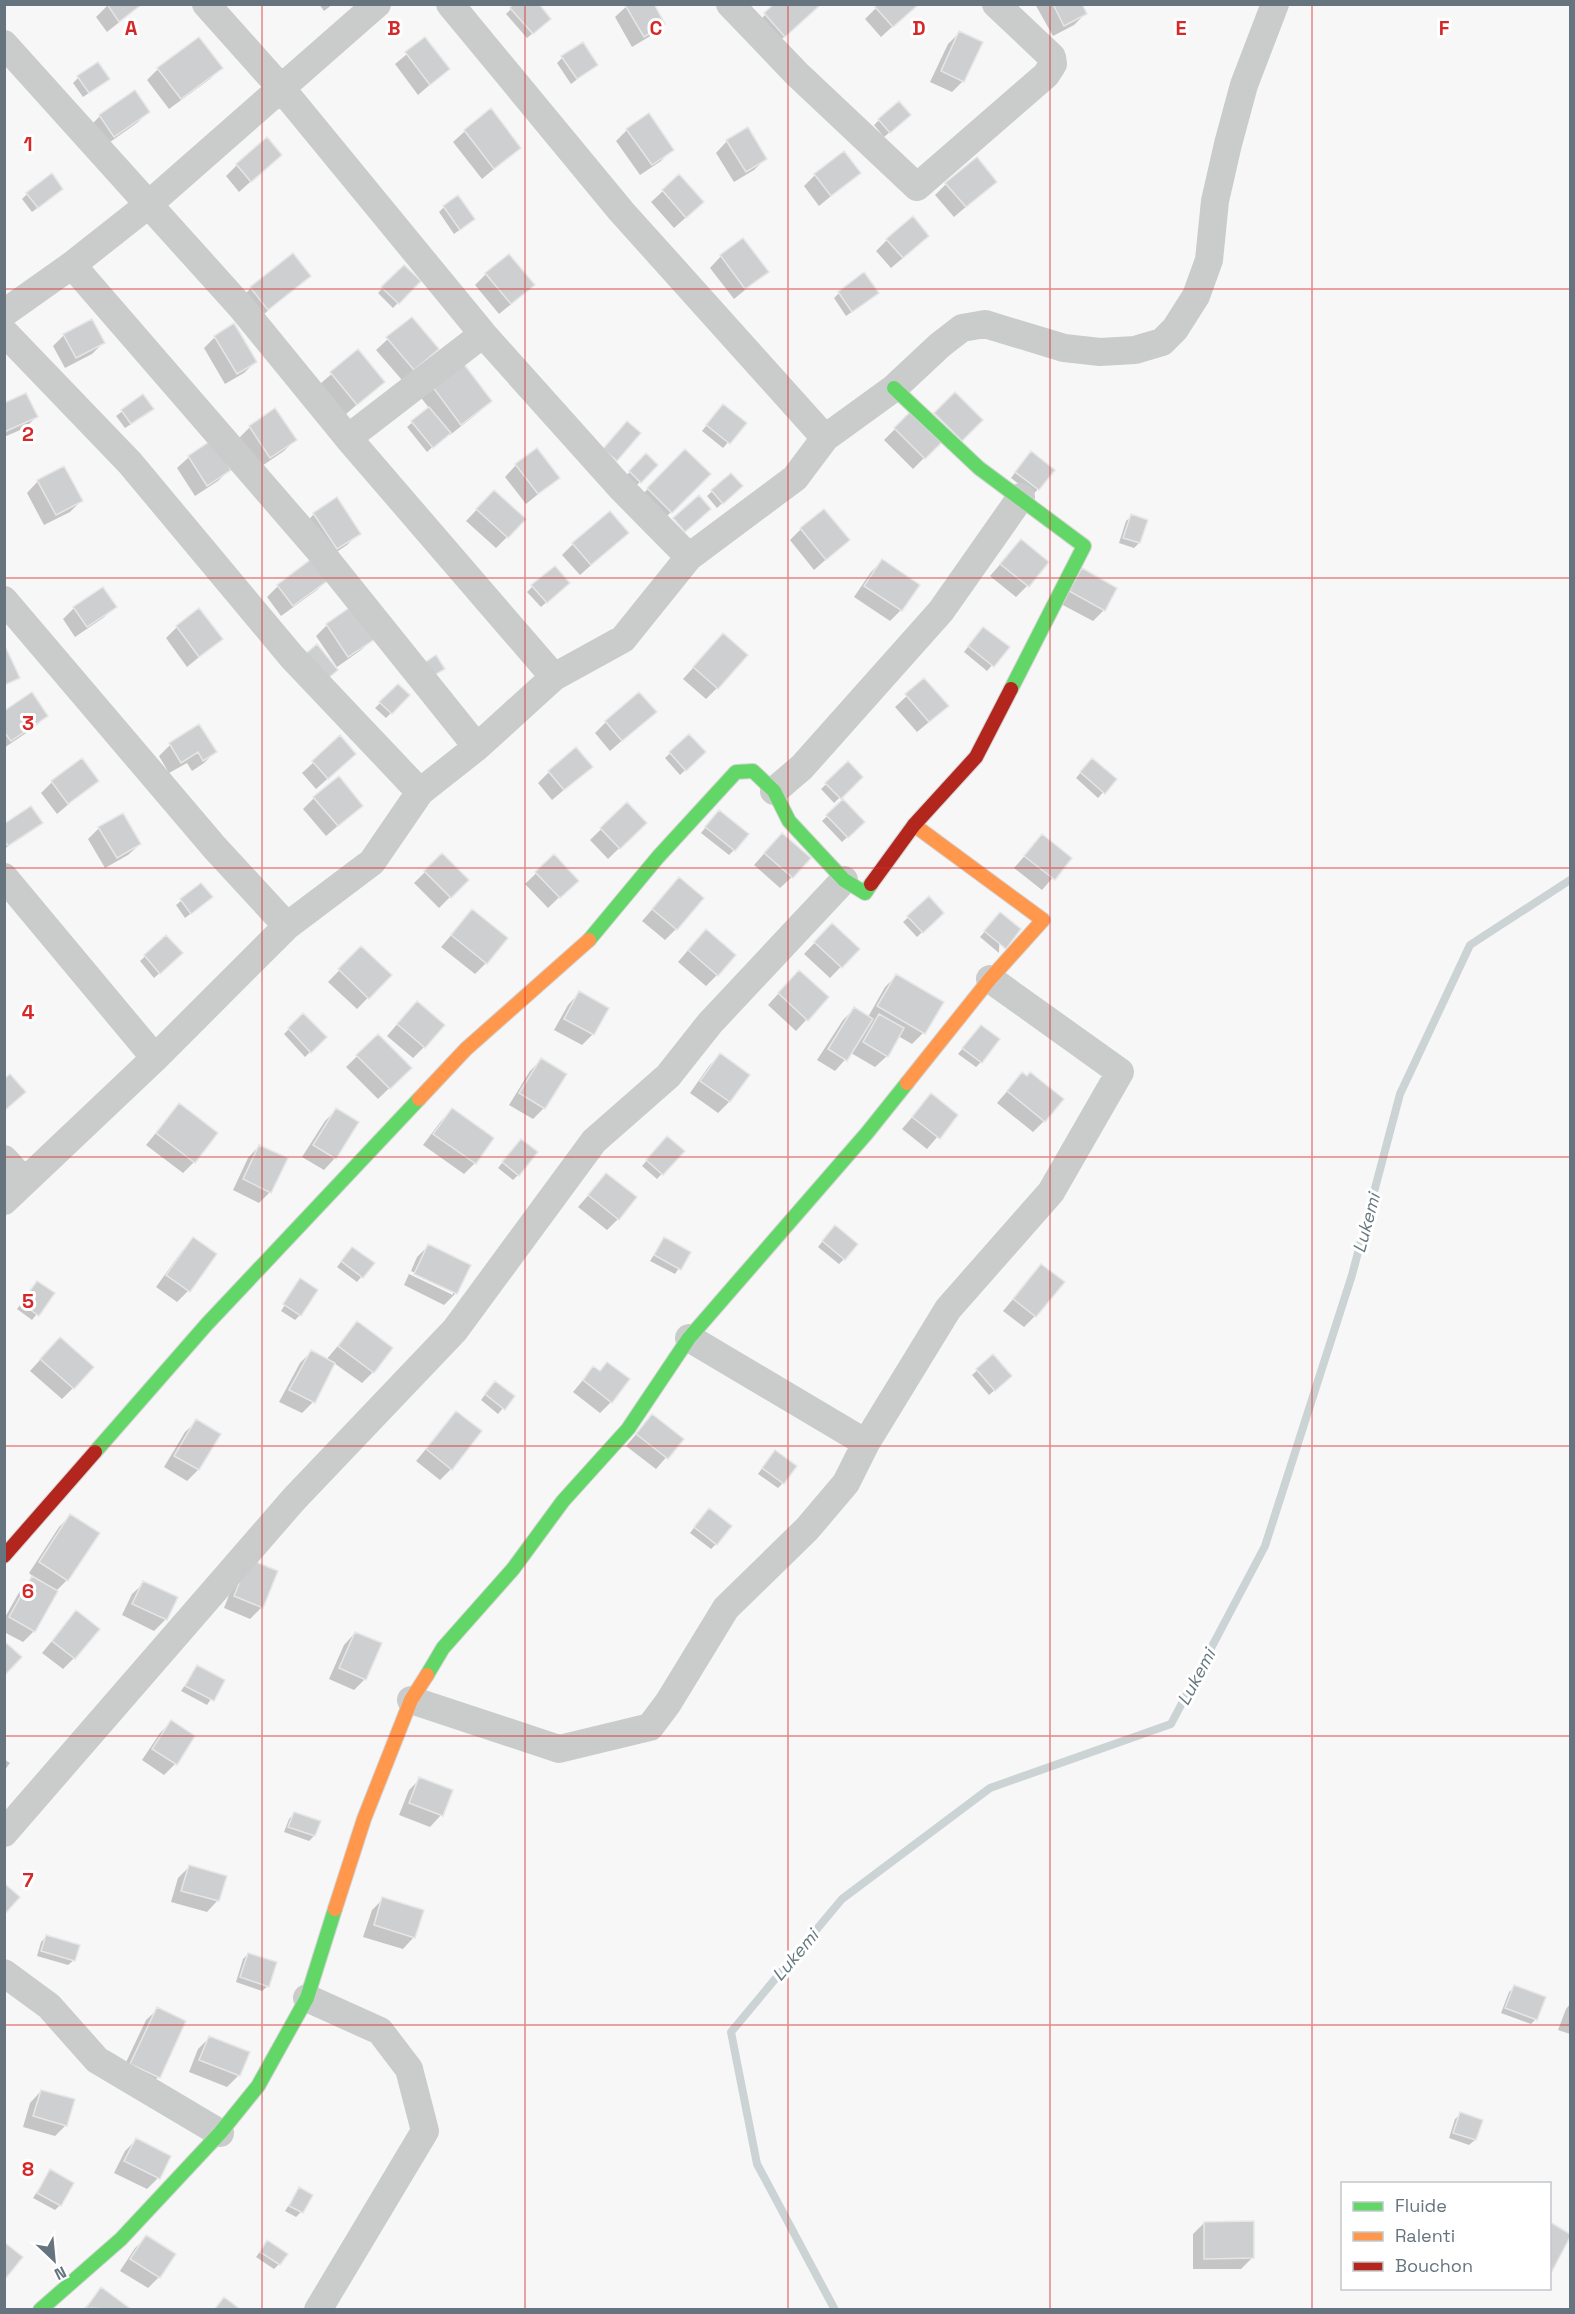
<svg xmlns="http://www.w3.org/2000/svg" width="1575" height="2314" viewBox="0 0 1575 2314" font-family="'Space Grotesk',sans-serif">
<rect width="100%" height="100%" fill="#f7f7f7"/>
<path fill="#0003" d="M109 4H142L107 32 96 17Z
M319 4H333L324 11Z
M516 4 544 24 527 38 506 14Z
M629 4H652L664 24 652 35 632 47 615 17Z
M776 4 806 17 773 47 754 26Z
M917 4 881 37 865 19 876 8Z
M1035 4H1080L1085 14 1074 25 1053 36Z
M959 33 963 81 952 92 930 82 948 44Z
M199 39 221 68 210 79 169 109 147 80 158 69Z
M425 39 448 69 418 95 395 64Z
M562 58 596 65 571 84 557 63Z
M78 78 102 84 83 97 73 83Z
M148 112 137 123 103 147 89 127 100 116Z
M879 120H904L884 137 874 125Z
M747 129 765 159 754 170 734 182 716 153 727 141Z
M627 130 672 149 661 161 640 175 616 141Z
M465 131 519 148 482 179 453 142Z
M280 155 239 192 226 176 237 165Z
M859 173 819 206 804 186 815 175Z
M995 182 954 217 935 195 946 184Z
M663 191 691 213 674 228 651 202Z
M27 194H56L32 212 22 199Z
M444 207 468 224 454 234 439 212Z
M887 240 916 247 891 268 876 251Z
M721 256 767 272 734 299 710 268Z
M404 267 419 281 393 308 378 293Z
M486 274 521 296 499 314 475 285Z
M309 276 257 320 240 299 251 288Z
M839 293 872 298 846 316 834 298Z
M64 335 103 343 92 354 65 368 53 346Z
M215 337 255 362 244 373 225 384 204 348Z
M388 339 426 360 402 380 376 350Z
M358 351 383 382 345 415 320 384Z
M430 383 490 401 479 412 450 435 448 433 427 452 407 427 429 408 419 395Z
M143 396 147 414 125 428 116 416Z
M4 405 36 417 25 428 4 437Z
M274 410 295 440 284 451 259 468 239 438 250 427Z
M718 411 745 423 723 448 702 431Z
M911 413 940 442 913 469 884 440Z
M212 442 229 470 218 481 195 496 177 468 189 457Z
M685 451 709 474 660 523 637 500Z
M646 455 656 465 635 487 625 477Z
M1026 458 1053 470 1033 495 1011 478Z
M516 465 558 478 526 504 505 477Z
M730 475 741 486 717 508 707 496Z
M38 481 81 501 70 512 44 525 27 493Z
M483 503 507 537 496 548 466 521Z
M314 514 359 533 347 545 326 559 303 525Z
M1132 516 1139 543 1134 548 1119 543 1126 521Z
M801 529 848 540 814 570 790 540Z
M627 533 580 575 562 555 573 544Z
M1010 553 1027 586 1016 597 990 576Z
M882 561 901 610 890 621 854 597 871 572Z
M328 578 317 590 281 616 267 597 278 586Z
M1071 581 1104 610 1093 621 1059 603Z
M532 587 563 588 541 607 527 592Z
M115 607 103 618 75 637 63 619 74 608Z
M327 625 373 639 361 650 337 667 316 636Z
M177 627 221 639 187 667 166 638Z
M978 634 1007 648 987 671 964 652Z
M712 647 717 688 706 699 683 679Z
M924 680 935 717 917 732 895 707Z
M398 686 408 696 386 718 375 708Z
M655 712 610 751 595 733 606 722Z
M4 713 46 716 35 727 4 748Z
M199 726 215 752 204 763 192 771 187 763 169 773 159 756 170 745Z
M689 736 704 752 680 775 665 758Z
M340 738 343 765 316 789 302 773Z
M848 764 861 777 834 803 821 789Z
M1087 765 1115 779 1098 798 1076 778Z
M591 767 552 800 538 783 549 772Z
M97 780 57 814 41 793 52 782Z
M314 798 361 806 326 836 303 809Z
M843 801 863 822 842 842 822 821Z
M627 804 645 823 608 859 590 840Z
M714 817 734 850 729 855 701 833Z
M41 823 36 828 4 849V826Z
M99 828 140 844 128 855 105 868 88 839Z
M1042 836 1070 858 1042 890 1014 868Z
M771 846 792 877 780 888 754 865Z
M442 855 467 880 439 908 414 883Z
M554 856 577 880 548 908 525 884Z
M679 879 676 929 665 940 642 921Z
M201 885 206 902 185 918 176 905Z
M929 899 942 913 917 937 903 922Z
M472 911 486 963 475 974 441 947Z
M1000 914 999 953 980 937Z
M821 936 858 949 830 978 804 954Z
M166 937 176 958 154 978 140 961Z
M695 942 717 975 706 986 678 962Z
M361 948 390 975 357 1009 328 982Z
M896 976 942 1002 923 1033 912 1044 898 1036 887 1056 875 1067 851 1053 835 1071 817 1060 843 1020 854 1009 868 1017 885 987Z
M788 983 807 1019 796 1031 768 1005Z
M579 993 593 1034 582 1045 554 1030 568 1005Z
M406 1014 424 1047 413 1058 387 1036Z
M303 1015 325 1037 305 1057 284 1034Z
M976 1032 981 1062 976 1067 958 1054Z
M378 1036 410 1068 378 1099 346 1067Z
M720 1055 748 1075 729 1102 718 1113 690 1093 709 1066Z
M541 1060 544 1108 533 1119 509 1105 530 1071Z
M1022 1074 1027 1078 1044 1121 1033 1132 997 1103Z
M931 1095 956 1115 927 1149 902 1129Z
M179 1105 194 1162 183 1173 146 1145Z
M336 1110 335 1158 324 1170 302 1157 325 1121Z
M452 1110 475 1163 464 1174 423 1145 441 1121Z
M662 1143 683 1151 657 1179 642 1166Z
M259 1146 270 1192 259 1203 233 1190 248 1158Z
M516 1146 518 1175 513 1180 498 1168Z
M606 1175 618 1219 607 1230 578 1207Z
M830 1232 844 1259 839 1264 818 1247Z
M193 1239 215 1255 188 1291 177 1302 156 1287 182 1251Z
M664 1239 689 1253 675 1274 650 1261Z
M428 1246 469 1266 455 1294 444 1305 404 1285 409 1274 453 1295V1291L411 1271 417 1257Z
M347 1254 373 1263 357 1282 337 1267Z
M1041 1266 1035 1316 1024 1327 1003 1311Z
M37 1283 53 1294 32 1320 17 1309Z
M298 1284 300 1315 295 1320 281 1311Z
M357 1323 373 1372 362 1383 334 1363 313 1402 302 1413 279 1402 300 1363 311 1352 326 1360Z
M49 1350 73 1388 62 1399 30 1371Z
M993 1356 1005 1381 989 1395 972 1375Z
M607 1364 611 1402 600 1413 573 1392 593 1368 599 1372Z
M490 1388 513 1396 498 1414 481 1400Z
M456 1413 451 1469 440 1480 416 1461Z
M652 1416 682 1439 656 1469 626 1446Z
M197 1421 219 1435 198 1470 187 1481 164 1467 185 1432Z
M770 1457 783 1483 778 1488 758 1474Z
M704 1515 716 1544 711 1549 690 1533Z
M70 1516 67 1580 57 1590 34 1631 23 1642 4 1632V1619L21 1589 34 1577 29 1573 59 1527Z
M238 1572 262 1607 250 1619 224 1608Z
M144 1583 176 1598 165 1620 154 1631 122 1615 132 1594Z
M76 1612 74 1658 63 1669 42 1653Z
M355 1633 365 1679 354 1690 329 1679 344 1645Z
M197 1667 223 1681 207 1705 181 1691Z
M171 1722 175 1764 164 1775 142 1760 160 1733Z
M4 1759 10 1763 4 1771Z
M420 1779 451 1790 441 1815 430 1827 399 1815 409 1790Z
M294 1814 314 1836 309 1841 284 1832 289 1819Z
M189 1867 218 1900 207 1912 171 1902 178 1878Z
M383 1899 414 1937 403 1949 363 1937 372 1910Z
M46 1937 74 1960 68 1965 37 1956 41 1942Z
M248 1954 268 1986 262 1991 236 1982 243 1959Z
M1515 1987 1536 2019 1531 2024 1501 2013 1509 1992Z
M1570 2004V2034L1558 2030 1566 2009Z
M158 2009V2077L147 2088 120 2075 146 2020Z
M209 2038 248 2053 238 2076 227 2087 189 2072 198 2049Z
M41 2091 66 2125 55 2136 23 2127 30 2103Z
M1461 2114 1475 2140 1469 2145 1449 2138 1455 2119Z
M136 2140 158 2178 147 2189 114 2173 125 2151Z
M50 2171 60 2205 55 2210 33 2198Z
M299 2189 301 2212 296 2217 285 2211Z
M1204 2223 1252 2258 1241 2269H1193V2234Z
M1550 2224 1570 2235 1550 2272Z
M147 2237 159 2277 148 2288 120 2271 135 2248Z
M267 2242 279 2264 274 2269 256 2257Z
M101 2289 129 2310H83Z"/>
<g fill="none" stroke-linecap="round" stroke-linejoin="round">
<path stroke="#ccd3d5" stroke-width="8" d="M835 2310 757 2164 731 2032 842 1899 990 1788 1171 1724 1265 1546 1352 1275 1400 1094 1470 945 1570 880"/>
</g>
<path fill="#cecfd0" stroke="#e6e6e6" stroke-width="1.5" d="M107 4H142L119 22Z
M513 4H539L551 19 533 34 510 8Z
M654 4 665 24 644 37 625 5Z
M774 4H818L819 6 785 37 764 13Z
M879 4H919L893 27 875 7Z
M1053 4H1082L1087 14 1064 26Z
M959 31 983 42 964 82 941 71Z
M199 37 223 68 181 99 157 68Z
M425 37 450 69 430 85 405 52Z
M583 42 598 65 577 79 561 56Z
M98 62 110 79 89 93 77 76Z
M135 90 150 112 114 137 99 115Z
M899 101 911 115 890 133 878 119Z
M491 108 521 148 494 169 464 130Z
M649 113 674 150 652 165 626 129Z
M748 127 767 159 746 172 726 140Z
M267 137 282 155 251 182 236 164Z
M844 151 861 173 831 196 814 174Z
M977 157 997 182 966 207 945 183Z
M52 173 63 189 38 208 26 193Z
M679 174 704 202 686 218 662 190Z
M458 195 475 219 460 230 443 206Z
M913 216 929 236 903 258 886 239Z
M743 238 769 272 745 289 720 255Z
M293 253 311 276 268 310 250 287Z
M509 254 535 285 511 304 485 273Z
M404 265 421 281 399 304 381 287Z
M864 272 879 293 852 312 838 292Z
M412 317 439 349 414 370 386 337Z
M92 319 105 343 76 358 63 334Z
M234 323 257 362 237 374 214 336Z
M358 349 385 382 357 405 330 372Z
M460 359 492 401 461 425 429 382Z
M955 392 983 420 962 441 934 413Z
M26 393 38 417 4 432V403Z
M143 394 154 409 131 424 121 410Z
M723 404 747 423 730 444 706 425Z
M429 407 451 433 433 448 411 421Z
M275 408 297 440 270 458 249 426Z
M911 411 942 442 925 459 894 428Z
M627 421 641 433 617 461 603 449Z
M212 440 231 470 207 486 188 456Z
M537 448 560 478 538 494 515 464Z
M685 449 711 474 672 513 647 488Z
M1031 451 1055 470 1039 490 1015 472Z
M646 453 658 465 641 483 629 471Z
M64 466 83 501 56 515 37 480Z
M731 473 743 486 723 504 711 490Z
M494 490 526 519 508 538 476 509Z
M699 495 711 509 685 532 673 518Z
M337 497 361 534 337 549 313 513Z
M824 509 850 540 826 560 800 528Z
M610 511 629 533 591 565 572 543Z
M1131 514 1148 520 1140 543 1123 538Z
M1021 539 1049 562 1029 587 1000 564Z
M314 557 330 579 293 606 277 585Z
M882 559 920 585 902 611 864 586Z
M555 566 570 583 547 603 531 585Z
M1082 568 1117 588 1105 611 1069 591Z
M103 587 117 607 87 627 73 607Z
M352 606 375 639 348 657 326 624Z
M199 608 223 639 199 657 176 626Z
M983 627 1010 647 994 667 968 646Z
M723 633 748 655 718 689 693 667Z
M317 644 338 670 325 681 304 655Z
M6 648 20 678 4 685V649Z
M436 655 445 669 426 680 418 667Z
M924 678 949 706 929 722 905 694Z
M398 684 410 695 392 714 379 702Z
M32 692 48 716 11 741 4 732V711Z
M639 692 657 712 622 741 605 721Z
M199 724 217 752 203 761 198 752 181 763 169 743Z
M689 734 706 752 686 771 669 752Z
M340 735 356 754 328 779 312 761Z
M576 747 593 767 564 790 548 771Z
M82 758 99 781 68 804 51 781Z
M1092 758 1117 779 1105 794 1080 772Z
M848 761 863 777 841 799 825 783Z
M339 776 363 806 338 826 313 797Z
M843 799 865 822 848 838 826 815Z
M627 802 647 823 620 849 600 828Z
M31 806 43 823 8 846 4 840V824Z
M719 810 749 834 735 851 705 827Z
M123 813 141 844 117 858 98 827Z
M782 833 811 858 793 878 764 853Z
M1042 834 1072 858 1055 880 1024 856Z
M442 853 469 880 451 898 424 871Z
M554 854 579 881 560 898 535 872Z
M679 877 704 898 677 930 652 909Z
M201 883 213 897 191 914 180 899Z
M929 896 944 913 923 933 907 916Z
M472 909 508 938 487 964 451 935Z
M1000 912 1021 929 1006 949 984 931Z
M832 923 860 949 842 968 814 942Z
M706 929 736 955 718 976 688 950Z
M166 935 183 953 160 974 144 955Z
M361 946 392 975 369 999 338 969Z
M799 970 829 997 808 1021 778 993Z
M896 974 944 1002 925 1034 877 1006Z
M579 991 609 1008 594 1035 564 1019Z
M417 1001 445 1025 425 1048 397 1024Z
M854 1007 873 1019 847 1061 828 1049Z
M303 1013 327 1037 311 1053 288 1028Z
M879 1014 904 1028 888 1057 863 1042Z
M981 1025 1000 1039 982 1063 962 1048Z
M378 1034 412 1068 390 1089 356 1055Z
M720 1053 750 1075 730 1102 700 1081Z
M541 1058 567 1074 545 1109 519 1093Z
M1022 1072 1027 1076 1030 1072 1064 1099 1045 1122 1007 1091Z
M10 1074 26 1092 4 1111V1079Z
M931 1093 958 1115 940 1139 912 1117Z
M179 1103 218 1133 195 1163 156 1133Z
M336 1108 359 1122 336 1159 313 1145Z
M452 1108 494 1138 476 1164 433 1134Z
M667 1136 685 1151 663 1175 646 1160Z
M521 1139 538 1152 519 1176 502 1162Z
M259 1145 288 1158 271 1193 243 1179Z
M606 1173 637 1197 619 1220 588 1195Z
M835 1225 858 1244 845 1260 822 1241Z
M193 1237 217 1254 190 1292 166 1275Z
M664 1237 691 1252 681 1270 654 1255Z
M428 1244 471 1265 457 1294 414 1274Z
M352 1247 375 1263 363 1278 341 1261Z
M1041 1264 1065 1282 1036 1317 1013 1299Z
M300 1278 318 1290 301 1316 283 1304Z
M37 1281 55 1293 39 1316 21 1303Z
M357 1321 393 1348 374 1373 338 1346Z
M60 1337 94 1367 74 1389 40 1359Z
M311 1350 335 1363 315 1403 289 1390Z
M993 1354 1012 1376 995 1391 976 1369Z
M607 1362 630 1379 612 1403 583 1380 593 1366 600 1371Z
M495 1381 515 1396 505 1410 485 1394Z
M456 1411 482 1431 452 1470 426 1449Z
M652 1414 684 1439 668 1459 636 1434Z
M196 1419 221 1434 199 1470 174 1456Z
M775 1450 797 1466 784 1484 762 1468Z
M709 1508 732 1526 717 1545 694 1527Z
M70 1514 100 1533 68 1581 39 1562Z
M249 1559 278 1571 263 1608 234 1596Z
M32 1576 58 1591 35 1632 9 1617Z
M143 1581 178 1597 167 1620 132 1604Z
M76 1610 100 1629 75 1659 52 1641Z
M355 1632 382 1643 366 1680 339 1668Z
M4 1641 22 1657 4 1676Z
M197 1665 225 1680 214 1701 185 1686Z
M171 1720 195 1736 177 1765 152 1749Z
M419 1777 453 1790 443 1816 409 1803Z
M294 1812 321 1821 315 1836 288 1827Z
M189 1865 227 1876 219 1901 181 1891Z
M4 1883 20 1897 4 1915Z
M382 1897 424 1910 415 1938 374 1925Z
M46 1935 80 1945 75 1961 41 1951Z
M248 1953 277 1962 269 1987 240 1977Z
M1514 1985 1546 1997 1537 2020 1505 2008Z
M157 2007 186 2021 160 2078 130 2064Z
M209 2036 250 2052 240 2076 199 2060Z
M41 2090 75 2099 67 2126 33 2116Z
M1460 2112 1483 2120 1476 2140 1453 2133Z
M136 2138 171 2156 160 2179 124 2161Z
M50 2169 74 2183 61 2206 37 2193Z
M299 2187 313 2195 303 2213 289 2206Z
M1254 2221V2258L1204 2259V2222Z
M1550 2222 1570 2234V2237L1550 2275Z
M146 2235 176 2254 160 2278 130 2259Z
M267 2240 288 2254 280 2265 260 2252Z
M4 2242 23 2257 6 2278 4 2276Z
M101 2287 132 2310 86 2308Z
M224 2297 241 2310H214Z"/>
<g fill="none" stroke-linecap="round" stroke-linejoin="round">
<g stroke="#d3d4d5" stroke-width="16">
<path id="fast" d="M894 388 979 468 1084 546 1011 689
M589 940 658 857 736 772 753 771 774 791 789 821 844 880 865 893 871 884
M95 1452 207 1324 419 1099
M427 1675 443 1648 513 1569 563 1501 628 1429 689 1338 867 1133 907 1083
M40 2310 121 2239 220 2133 258 2086 307 1998 335 1909"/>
</g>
<g stroke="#d3d4d5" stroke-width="16">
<path id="slow" d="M907 1083 990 979 1043 920 914 825
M419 1099 466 1049 589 940
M335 1909 364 1819 411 1700 427 1675"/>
</g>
<g stroke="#d3d4d5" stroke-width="16">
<path id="jam" d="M871 884 914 825 976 757 1011 689
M4 1556 95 1452"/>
</g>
<path stroke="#cacccc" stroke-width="28" d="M206 4 281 88 483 334 621 488 689 557
M450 4 621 211 825 438
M730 4 797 74 917 187 1046 75 1053 64 1052 57 996 4
M4 44 241 307 348 438 554 677
M72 265 318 549 477 747
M4 313 72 265 148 205 377 4
M4 332 130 463 292 657 420 792
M348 438 483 334
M4 600 215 848 287 926
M774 791 802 767 941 611 1021 497
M4 877 155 1058
M4 1159 24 1181
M4 1201 155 1058 287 926 372 862 420 792 477 747 554 677 623 639 689 557 795 478 825 438 894 388 940 345 962 328 985 324 1064 348 1100 352 1135 350 1162 342 1175 329 1196 296 1209 260 1215 201 1228 144 1244 85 1275 4
M689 1338 866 1443
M411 1700 559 1749 650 1727 668 1703 726 1608 807 1529 846 1483 866 1443 948 1309 1051 1192 1120 1072 990 979
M4 1833 294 1499 455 1330 594 1141 668 1076 710 1023 844 880
M4 1973 49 2006 97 2060 220 2133
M307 1998 380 2031 409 2069 425 2131 318 2310"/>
<use href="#fast" stroke="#63d668" stroke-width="14"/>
<use href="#slow" stroke="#ff974d" stroke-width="14"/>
<use href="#jam" stroke="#b3261e" stroke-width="14"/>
</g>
<path fill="none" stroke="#d62828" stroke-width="1.5" stroke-opacity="0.55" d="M262 4V2310M525 4V2310M788 4V2310M1050 4V2310M1312 4V2310M4 289H1570M4 578H1570M4 868H1570M4 1157H1570M4 1446H1570M4 1736H1570M4 2025H1570"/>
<g text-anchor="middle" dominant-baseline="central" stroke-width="6" stroke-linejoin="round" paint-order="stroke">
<g font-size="18" font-style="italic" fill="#667980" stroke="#fff">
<text transform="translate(1366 1223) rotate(-75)">Lukemi</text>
<text transform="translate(1196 1677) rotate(-62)">Lukemi</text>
<text transform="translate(795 1955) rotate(-50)">Lukemi</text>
</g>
</g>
<g font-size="20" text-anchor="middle" font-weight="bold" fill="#d62828" stroke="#fff" stroke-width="6" stroke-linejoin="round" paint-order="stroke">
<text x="131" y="35">A</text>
<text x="394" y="35">B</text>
<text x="656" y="35">C</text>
<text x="919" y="35">D</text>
<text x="1181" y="35">E</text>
<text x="1444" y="35">F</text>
<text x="28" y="151">1</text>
<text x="28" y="441">2</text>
<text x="28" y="730">3</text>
<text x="28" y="1019">4</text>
<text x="28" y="1308">5</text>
<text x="28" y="1598">6</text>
<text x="28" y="1887">7</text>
<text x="28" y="2176">8</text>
</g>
<rect width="1575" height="2314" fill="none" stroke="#66747f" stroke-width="12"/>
<rect x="1341" y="2182" width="210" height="108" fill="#ffffff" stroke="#c2c7cc" stroke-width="1.5"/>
<rect x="1353" y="2202" width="30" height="9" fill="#63d668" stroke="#c2c7cc" stroke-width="1.5"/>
<text x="1395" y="2212" font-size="18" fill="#66747f">Fluide</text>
<rect x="1353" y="2232" width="30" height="9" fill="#ff974d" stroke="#c2c7cc" stroke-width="1.5"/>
<text x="1395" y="2242" font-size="18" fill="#66747f">Ralenti</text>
<rect x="1353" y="2262" width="30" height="9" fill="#b3261e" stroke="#c2c7cc" stroke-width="1.5"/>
<text x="1395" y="2272" font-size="18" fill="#66747f">Bouchon</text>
<g transform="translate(54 2260) rotate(154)" stroke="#ffffff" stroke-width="4.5" paint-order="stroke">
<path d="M0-4.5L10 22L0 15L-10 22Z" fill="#66747f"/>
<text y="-9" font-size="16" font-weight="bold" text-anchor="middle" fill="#66747f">N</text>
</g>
</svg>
